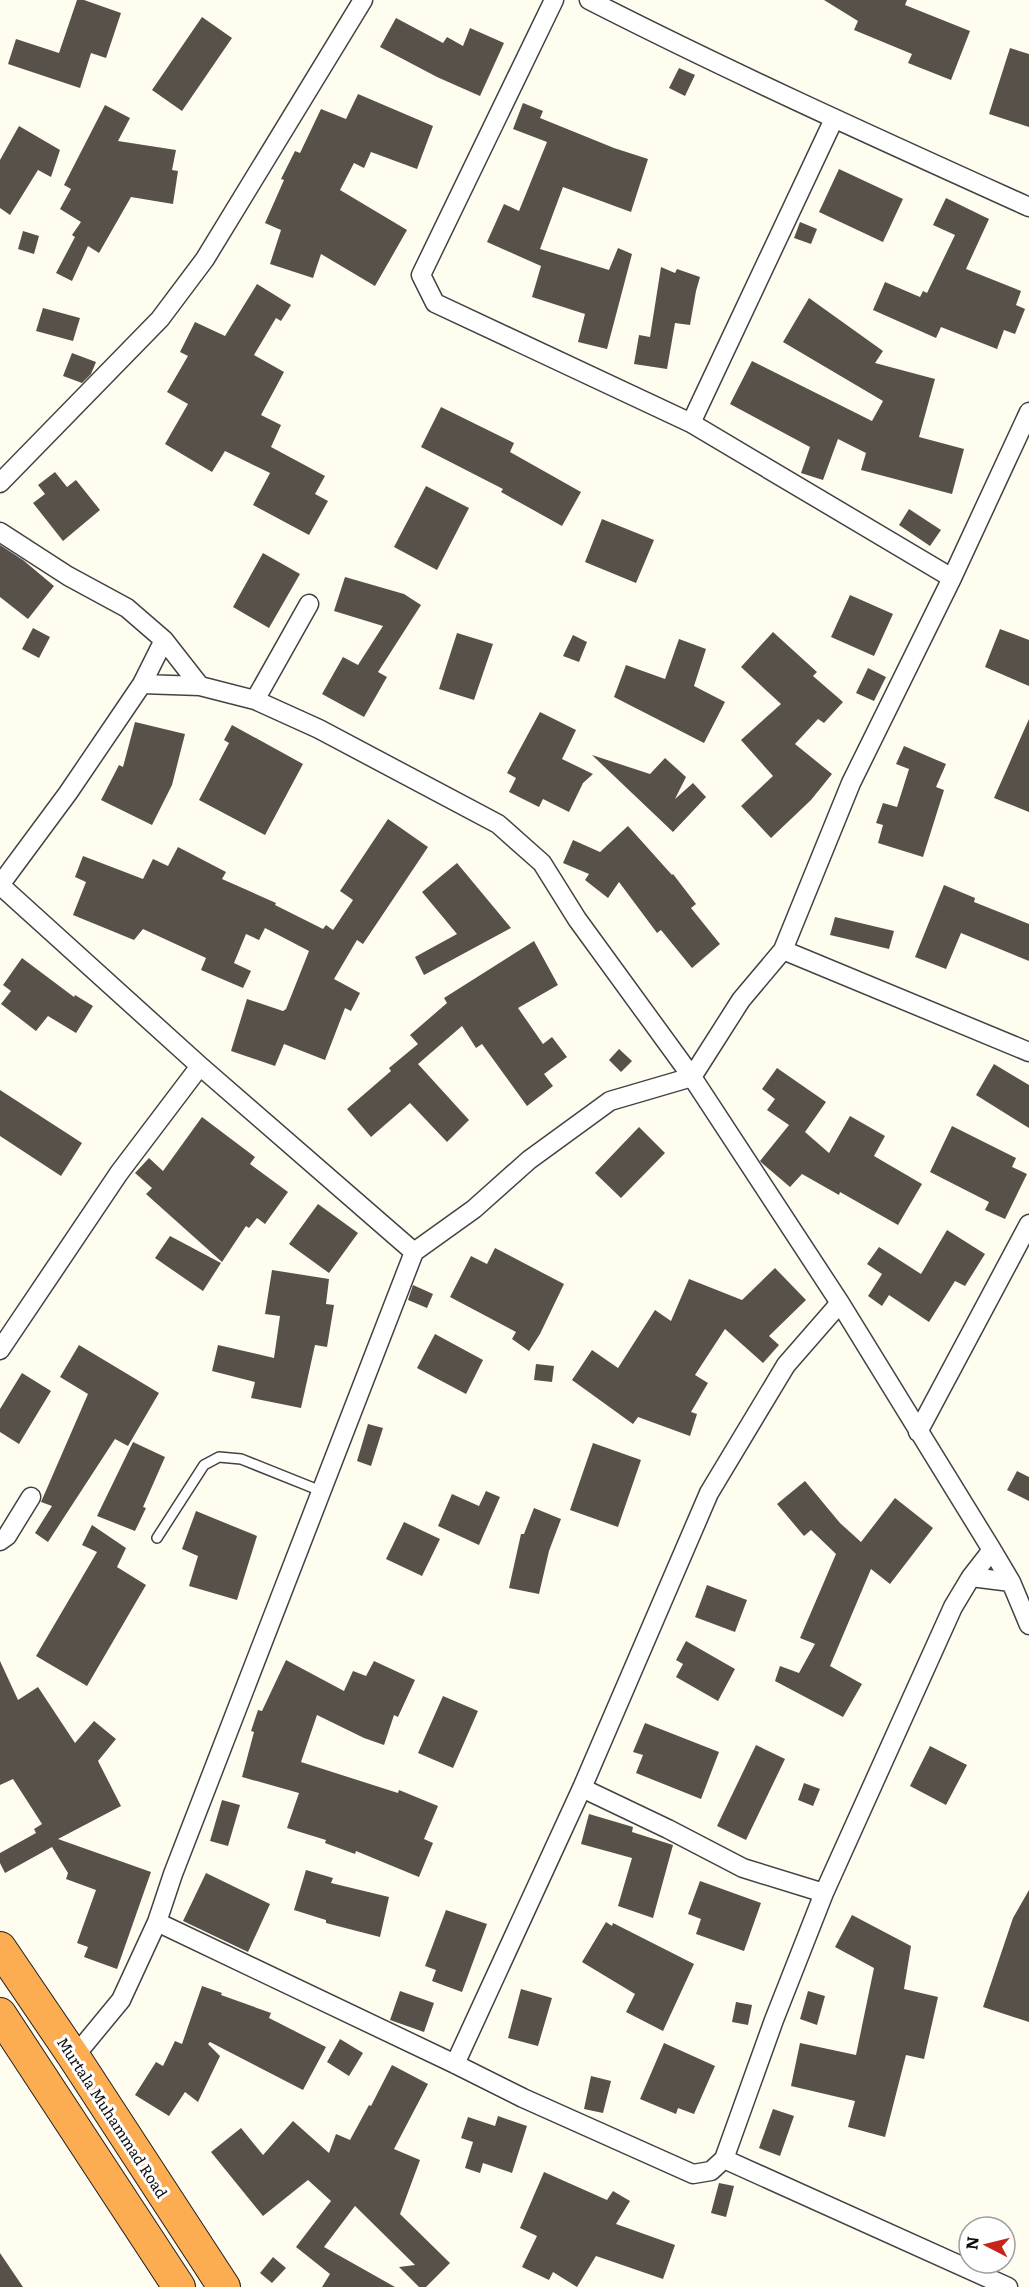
<svg xmlns="http://www.w3.org/2000/svg" width="1029" height="2287" viewBox="0 0 1029 2287" font-family="Literata,serif">
<rect width="100%" height="100%" fill="#fffdf0"/>
<path fill="#58514a" d="M77 0H84L121 13 106 58 91 53 80 88 8 64 16 39 59 53Z
M824 0H907L905 5 970 31 951 80 908 63 912 54 854 30 858 21Z
M202 17 232 38 182 111 152 90Z
M396 18 443 43 447 37 463 46 470 28 504 43 480 96 437 77 380 47Z
M1010 48 1029 54V127L989 114Z
M679 68 695 75 685 96 669 88Z
M358 94 433 126 417 169 371 152 364 168 354 163 340 190 407 230 375 286 321 254 313 278 270 264 281 230 265 223 284 180 281 179 295 151 300 153 321 109 346 119Z
M523 103 543 111 540 118 614 148 648 159 631 212 563 187 540 249 609 270 618 248 632 254 607 349 578 342 585 314 532 297 541 266 487 242 504 204 519 211 547 142 513 129Z
M105 105 130 118 118 141 176 150 172 170 178 171 173 204 131 197 99 253 88 246 72 281 56 273 75 237 72 235 81 222 60 209 71 189 64 185Z
M19 126 60 150 51 177 38 170 10 215 0 208V160Z
M839 169 903 199 883 242 819 212Z
M946 198 989 219 966 269 1021 291 1016 305 1025 309 1015 334 1004 330 997 349 941 327 936 338 873 310 885 282 920 297 923 291 927 293 955 235 933 225Z
M800 222 817 229 811 244 794 238Z
M23 231 39 236 34 254 18 249Z
M661 267 675 273 677 269 700 277 696 291 690 325 675 323 667 369 634 364 639 335 650 337Z
M257 284 291 305 281 321 276 318 254 355 284 372 261 415 281 425 271 447 325 476 315 494 328 501 309 535 253 505 270 473 225 451 212 472 165 444 188 404 167 392 188 356 180 352 195 322 225 336Z
M809 298 883 351 875 363 935 379 919 437 964 449 952 494 861 470 866 453 838 439 823 480 801 473 810 447 730 404 752 361 872 421 883 401 783 342Z
M43 308 80 318 73 341 36 331Z
M72 353 96 362 91 374 82 383 63 376Z
M441 407 514 443 510 452 581 492 562 526 501 492 503 489 421 447Z
M55 472 67 487 76 480 100 510 63 541 33 503 45 494 38 485Z
M426 486 469 508 437 570 394 547Z
M909 509 941 530 930 546 899 525Z
M602 519 654 540 636 583 585 562Z
M0 545 23 560 54 586 28 619 0 597Z
M263 553 300 574 269 628 233 607Z
M345 577 404 594 421 605 378 672 387 677 364 717 322 694 343 657 358 665 383 626 334 611Z
M850 595 893 614 874 656 831 637Z
M33 628 50 637 39 658 22 649Z
M1000 629 1029 640V686L985 667Z
M773 632 817 672 813 676 843 702 824 723 818 719 795 744 832 774 811 800 771 838 741 806 773 776 741 740 781 704 741 667Z
M457 633 493 644 474 700 439 689Z
M573 635 587 642 579 662 563 656Z
M679 639 706 649 694 686 725 702 704 743 614 697 626 665 665 679Z
M868 668 886 677 874 701 856 693Z
M540 712 576 730 562 759 593 774 583 783 569 812 543 799 539 807 509 792 516 778 507 773Z
M1029 719V812L994 798Z
M135 722 185 734 172 785 152 825 101 800 119 765 123 767Z
M232 725 303 764 265 835 199 800 229 743 224 740Z
M904 746 946 764 936 787 944 790 923 857 878 843 883 825 876 823 883 803 897 807 909 769 896 764Z
M592 755 650 774 665 758 686 777 675 799 693 783 706 797 673 832Z
M388 819 428 847 363 944 357 940 334 979 360 993 351 1011 345 1008 325 1060 284 1044 275 1066 231 1051 247 999 283 1011 286 1009 309 951 265 928 259 940 246 934 234 963 251 971 243 988 201 970 206 958 143 929 134 940 73 915 86 882 75 877 83 856 143 879 153 859 168 866 178 847 226 872 222 879 276 903 275 905 323 929 326 925 333 930 353 900 340 891Z
M628 826 672 875 673 874 696 904 691 908 720 944 692 968 661 930 657 933 619 882 608 898 585 880 589 874 563 863 573 840 600 852Z
M457 863 511 928 424 975 415 957 457 934 422 892Z
M944 885 975 898 974 902 1029 924V961L961 933 946 969 915 957Z
M835 917 894 931 889 949 830 935Z
M534 941 558 985 518 1008 543 1044 552 1037 567 1057 544 1074 553 1086 527 1106 482 1044 476 1048 462 1026 418 1064 469 1120 447 1142 410 1103 371 1137 347 1109 391 1071 389 1068 418 1044 410 1035 447 1003 444 998Z
M22 958 74 997 75 995 93 1006 76 1033 48 1016 36 1031 1 1004 11 991 3 985Z
M619 1049 632 1061 621 1072 609 1060Z
M994 1064 1029 1085V1128L976 1095Z
M777 1068 826 1102 805 1132 829 1153 850 1116 885 1136 874 1156 922 1184 898 1225 840 1192 839 1195 802 1174 790 1187 763 1164 760 1161 789 1125 767 1110 775 1099 762 1089Z
M0 1090 82 1143 61 1176 0 1136Z
M202 1117 255 1157 250 1164 288 1192 265 1224 257 1218 249 1228 246 1226 222 1262 146 1194 152 1188 135 1173 149 1158 163 1171Z
M952 1126 1016 1158 1012 1167 1027 1174 1005 1219 985 1210 989 1202 930 1172Z
M639 1127 665 1153 621 1198 595 1173Z
M318 1204 358 1233 329 1273 289 1244Z
M947 1230 985 1254 965 1286 955 1281 929 1322 889 1295 882 1306 868 1296 882 1274 867 1264 879 1247 921 1274Z
M170 1236 221 1263 203 1291 155 1258Z
M495 1248 564 1284 540 1334 529 1351 512 1339 516 1332 450 1297 471 1256 487 1264Z
M775 1268 806 1300 769 1336 779 1345 763 1363 725 1329 695 1375 708 1383 691 1412 697 1414 690 1436 638 1417 633 1424 572 1380 592 1350 618 1368 655 1310 671 1321 689 1279 742 1300Z
M272 1270 329 1279 326 1304 334 1305 327 1347 315 1345 301 1408 251 1398 255 1382 212 1371 218 1345 274 1358 280 1316 265 1314Z
M413 1285 433 1294 427 1308 408 1300Z
M435 1334 483 1360 466 1394 417 1368Z
M79 1345 159 1393 128 1446 115 1439 48 1542 35 1533 52 1506 41 1502 88 1394 60 1377Z
M536 1364 554 1366 552 1382 534 1380Z
M22 1373 51 1391 19 1444 0 1432V1409Z
M368 1424 383 1428 371 1466 357 1461Z
M133 1442 165 1457 143 1507 146 1508 135 1531 97 1516Z
M593 1443 641 1460 618 1527 570 1510Z
M1017 1471 1029 1477V1501L1007 1490Z
M805 1481 840 1523 861 1542 895 1498 933 1528 890 1584 871 1569 830 1666 862 1684 843 1717 775 1681 780 1666 799 1673 815 1644 800 1638 836 1554 811 1530 804 1536 777 1504Z
M486 1491 500 1497 479 1545 438 1526 452 1494 479 1506Z
M534 1508 561 1519 549 1551 539 1594 509 1588 521 1534H524Z
M196 1511 257 1536 237 1600 189 1586 198 1556 182 1549Z
M404 1522 440 1539 422 1576 386 1559Z
M92 1525 126 1548 117 1567 146 1585 87 1686 36 1656 97 1552 82 1545Z
M707 1585 747 1600 735 1632 695 1617Z
M686 1641 735 1669 718 1701 676 1677 683 1664 676 1660Z
M286 1660 344 1691 353 1671 366 1676 374 1661 415 1680 398 1717 394 1715 384 1745 364 1738 317 1715 301 1762 398 1793 399 1790 438 1806 424 1839 433 1843 419 1877 356 1851 355 1854 325 1843 326 1840 287 1828 299 1793 242 1777 254 1732 251 1731 258 1710 262 1711Z
M0 1661 18 1700 38 1687 75 1743 94 1721 116 1739 98 1761 121 1806 58 1839 151 1872 117 1969 84 1957 88 1947 77 1943 96 1890 66 1879 68 1873 52 1847 5 1873 0 1863V1853L36 1833 34 1829 42 1824 13 1779 0 1785Z
M443 1696 478 1711 453 1768 418 1753Z
M645 1723 719 1752 701 1799 636 1773 643 1755 633 1752Z
M756 1745 785 1759 746 1840 717 1826Z
M930 1746 967 1765 946 1805 910 1786Z
M804 1783 820 1789 813 1806 798 1800Z
M222 1800 240 1805 228 1846 210 1841Z
M589 1814 633 1827 632 1832 673 1845 653 1918 618 1906 632 1858 581 1844Z
M306 1870 333 1878 331 1883 389 1897 380 1937 326 1923V1920L294 1910Z
M206 1873 270 1904 248 1952 183 1921Z
M700 1881 761 1903 744 1951 696 1934 701 1919 688 1914Z
M1029 1890V2022L983 2007 1013 1918Z
M446 1910 487 1924 462 1992 432 1981 436 1970 425 1966Z
M852 1915 911 1946 904 1989 938 1997 924 2059 906 2055 885 2137 848 2127 855 2101 791 2086 800 2043 856 2055 874 1968 835 1947Z
M606 1922 612 1926 613 1923 694 1964 663 2031 626 2012 635 1994 582 1962Z
M202 1986 222 1993 221 1995 271 2013 269 2018 326 2047 303 2090 210 2042 208 2044 220 2056 198 2102 185 2092 169 2116 135 2095 156 2062 163 2066 175 2041 182 2044Z
M521 1989 552 1998 538 2046 508 2038Z
M400 1991 434 2003 424 2032 390 2020Z
M808 1991 825 1996 817 2025 800 2019Z
M736 2002 752 2005 748 2025 732 2022Z
M340 2039 363 2053 349 2076 327 2062Z
M664 2043 715 2066 694 2114 678 2108 676 2114 640 2099Z
M392 2065 428 2084 394 2149 420 2160 400 2214 450 2263 426 2287H419L399 2267 415 2265 355 2206 324 2247 395 2287H322L330 2274 296 2247 331 2201 308 2180 263 2216 211 2152 241 2128 263 2155 293 2121 329 2153 336 2134 350 2140 369 2105 371 2106Z
M591 2076 611 2081 603 2113 584 2109Z
M773 2109 794 2116 780 2156 759 2148Z
M498 2116 527 2126 512 2173 483 2163 480 2173 465 2168 473 2142 461 2138 468 2117 495 2126Z
M544 2172 607 2200 613 2191 630 2201 616 2224 675 2245 663 2279 596 2256 577 2287 553 2272 549 2280 522 2267 537 2236 520 2228Z
M719 2183 734 2186 726 2217 711 2213Z
M0 2253 23 2287H0Z
M273 2257 286 2268 272 2283 260 2273Z"/>
<g fill="none" stroke-linecap="round" stroke-linejoin="round">
<g stroke="#424242" stroke-width="12">
<path id="lane" d="M157 1538 204 1465 219 1457 241 1459 321 1491"/>
</g>
<g stroke="#424242" stroke-width="21">
<path id="street" d="M554 0 421 275 435 303 691 423 952 578
M589 0C734 74 881 140 1029 207
M691 423 834 119
M0 483 160 319 205 259 363 0
M0 532 68 576 127 608 164 640 200 686 255 700 319 729 498 824 542 863 577 919 692 1077 840 1303 992 1550 1011 1582 1029 1625
M142 684 200 686
M255 700 309 604
M0 885 200 1066 414 1252
M0 885 68 793 142 684 164 640
M783 950 1029 1052
M0 1350 119 1173 200 1066
M918 1432 1029 1224
M0 1541 7 1536 31 1497
M971 1577 1011 1582
M582 1788 668 1829 743 1868 824 1893
M157 1922 455 2064 523 2098 693 2174 711 2171 724 2159 774 2020 824 1893 953 1607 971 1577 992 1550
M74 2057 121 2000 157 1922 173 1874 414 1252 474 1209 529 1160 610 1101 692 1077 741 1000 783 950 851 783 952 578 1029 412
M455 2064 582 1788 709 1493 786 1365 840 1303
M724 2159 1008 2287"/>
</g>
<g stroke="#202020" stroke-width="34">
<path id="highway" d="M0 1948 74 2057 224 2287
M0 2014 179 2287"/>
</g>
<use href="#lane" stroke="#fff" stroke-width="9"/>
<use href="#street" stroke="#fff" stroke-width="18"/>
<use href="#highway" stroke="#fdad51" stroke-width="32"/>
</g>
<g text-anchor="middle" dominant-baseline="central" stroke-width="6" stroke-linejoin="round" paint-order="stroke">
<g font-size="15" fill="#0f0f0f" stroke="#fff">
<text transform="translate(113 2117) rotate(57)">Murtala Muhammad Road</text>
</g>
</g>
<g transform="translate(987 2245) rotate(277)"><circle r="28" fill="#ffffff" stroke="#9f9f9f" stroke-width="1.5"/>
<path d="M0-4.5L10 22L0 15L-10 22Z" fill="#c8231d"/>
<text y="-9" font-size="16" font-weight="bold" text-anchor="middle" fill="#0f0f0f">N</text>
</g>
</svg>
